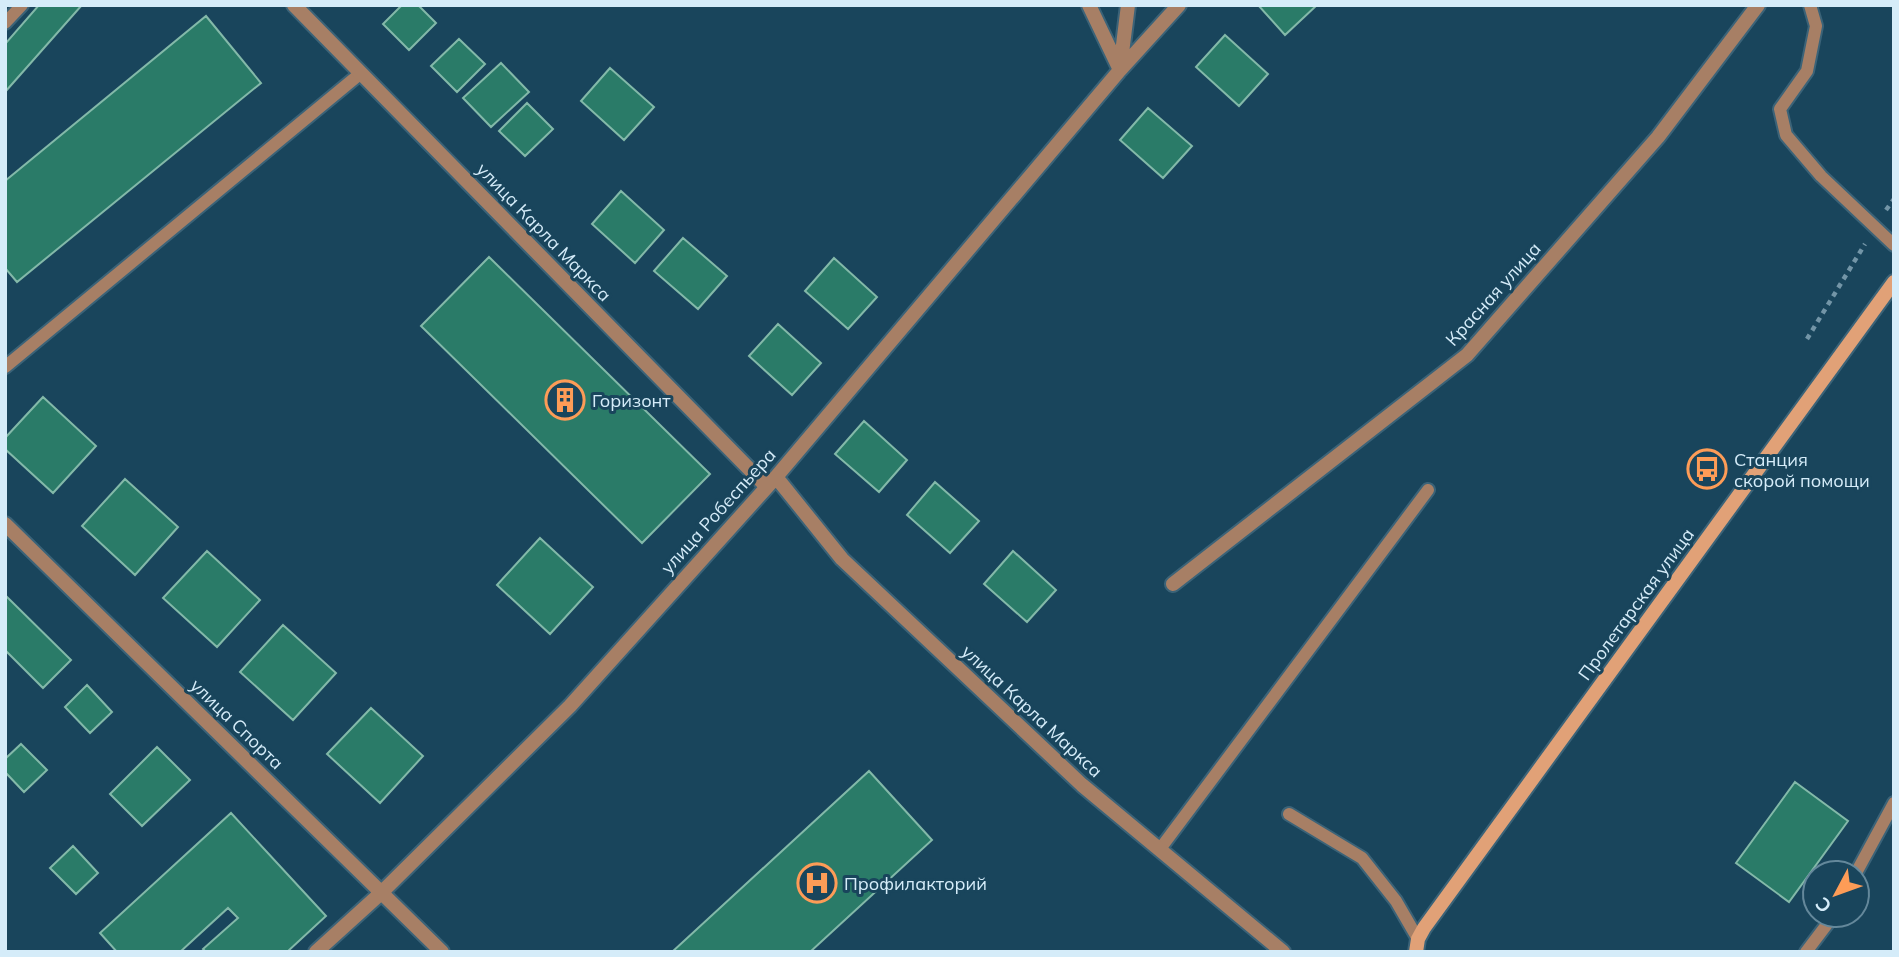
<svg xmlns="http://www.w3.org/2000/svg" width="1899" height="957" viewBox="0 0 1899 957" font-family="Mulish,sans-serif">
<rect width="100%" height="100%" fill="#19455c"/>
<path fill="#2a7b68" stroke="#83b9a9" stroke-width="2" d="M39 5H82L5 92V44Z
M402 5H418L436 23 409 50 383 24Z
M1258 5H1317L1285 35Z
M206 16 261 83 17 282 5 268V181Z
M1225 35 1268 74 1239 106 1196 67Z
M459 39 485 64 457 92 431 66Z
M501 63 529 92 491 127 463 98Z
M610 68 654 107 624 140 581 101Z
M527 103 553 129 525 156 499 131Z
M1148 108 1192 146 1163 178 1120 140Z
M621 191 664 230 635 263 592 224Z
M683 238 727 276 698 309 654 271Z
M489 257 710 474 642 543 421 326Z
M834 258 877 297 848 329 805 291Z
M778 324 821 363 792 395 749 356Z
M43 397 96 446 53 493 5 449V438Z
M864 421 907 460 879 492 835 454Z
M125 479 178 527 135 575 82 526Z
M935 482 979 521 950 553 907 515Z
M540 538 593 587 550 634 497 585Z
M207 551 260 600 217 647 163 598Z
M1013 551 1056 590 1027 622 984 584Z
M5 595 71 660 43 688 5 650Z
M283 625 336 673 293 720 240 672Z
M87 685 112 712 90 733 65 707Z
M371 708 423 756 380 803 327 754Z
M21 744 47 770 24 792 5 772V759Z
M157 747 190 780 142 826 110 794Z
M869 771 932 840 810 952H672Z
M1795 782 1848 821 1789 902 1736 863Z
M231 813 326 916 287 952H206L203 949 238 918 228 908 180 952H117L100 933Z
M73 846 98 873 76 894 50 868Z"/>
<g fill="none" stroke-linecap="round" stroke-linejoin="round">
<g stroke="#3b6378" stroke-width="16">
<path id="service" d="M1810 5 1816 26 1807 71 1780 109 1786 135 1821 176 1894 245
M5 23 22 5
M5 367 361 73
M1289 814 1362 858 1396 901 1418 939
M1160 849 1428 490
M1856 873 1894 803
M1806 952 1834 915"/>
</g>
<g stroke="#3b6378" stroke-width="18">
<path id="minor" d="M294 5 766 486
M1089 5 1120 70
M1120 69 1128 5
M776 477 842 559 1082 785 1283 952
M5 524 442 952
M1173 584 1467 355 1658 137 1758 5
M316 952 381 893 570 706 776 477 1120 70 1179 5"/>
</g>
<g stroke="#3b6378" stroke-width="18">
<path id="secondary" d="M1416 952 1418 939 1424 928 1894 282"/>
</g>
<path stroke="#7395a7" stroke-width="4.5" stroke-dasharray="5 5" stroke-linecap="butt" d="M1886 210 1894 199
M1807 339 1865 244"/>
<use href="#service" stroke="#a77f65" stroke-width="12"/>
<use href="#minor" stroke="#a77f65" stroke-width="14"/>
<use href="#secondary" stroke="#e1a177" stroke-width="14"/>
</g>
<defs>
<g id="building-ring" transform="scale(2.0125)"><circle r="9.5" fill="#19455c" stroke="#fd9c57" stroke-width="1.5"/><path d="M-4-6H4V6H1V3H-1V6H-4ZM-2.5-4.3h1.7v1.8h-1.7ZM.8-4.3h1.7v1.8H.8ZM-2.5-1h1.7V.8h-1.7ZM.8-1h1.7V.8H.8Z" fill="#fd9c57"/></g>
<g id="bus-ring" transform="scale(2.0125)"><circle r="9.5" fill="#19455c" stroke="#fd9c57" stroke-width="1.5"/><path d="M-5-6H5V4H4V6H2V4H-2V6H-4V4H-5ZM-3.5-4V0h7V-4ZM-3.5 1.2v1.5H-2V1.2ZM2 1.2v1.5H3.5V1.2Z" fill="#fd9c57"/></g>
<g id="hospital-ring" transform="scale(2.0125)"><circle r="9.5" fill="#19455c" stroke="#fd9c57" stroke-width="1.5"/><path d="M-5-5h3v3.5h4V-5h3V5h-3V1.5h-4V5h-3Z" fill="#fd9c57"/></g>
</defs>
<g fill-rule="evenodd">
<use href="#building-ring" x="565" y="400"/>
<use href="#bus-ring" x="1707" y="469"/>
<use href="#hospital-ring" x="817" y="883"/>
</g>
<g text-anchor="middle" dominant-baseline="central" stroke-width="6" stroke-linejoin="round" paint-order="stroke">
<g font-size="18" fill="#d5ecf9" stroke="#19455c">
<text transform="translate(544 232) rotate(46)">улица Карла Маркса</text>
<text transform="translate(1493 294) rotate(-48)">Красная улица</text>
<text transform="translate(718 511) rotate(-48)">улица Робеспьера</text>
<text transform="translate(1636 604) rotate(-54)">Пролетарская улица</text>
<text transform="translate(1032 711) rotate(43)">улица Карла Маркса</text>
<text transform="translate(237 724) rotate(44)">улица Спорта</text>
</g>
<g font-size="18" fill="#d5ecf9" stroke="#19455c" text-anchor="start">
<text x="592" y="400">Горизонт</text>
<text x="1734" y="459">Станция<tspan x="1734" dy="21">скорой помощи</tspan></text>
<text x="844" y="883">Профилакторий</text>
</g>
</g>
<rect width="1899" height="957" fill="none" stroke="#d5ecf9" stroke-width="14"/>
<g transform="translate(1836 894) rotate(229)"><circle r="33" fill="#19455c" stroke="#64889b" stroke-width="2"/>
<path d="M0-5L12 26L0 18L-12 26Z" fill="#fd9c57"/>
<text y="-10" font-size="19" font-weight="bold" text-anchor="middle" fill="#d5ecf9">С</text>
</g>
</svg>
